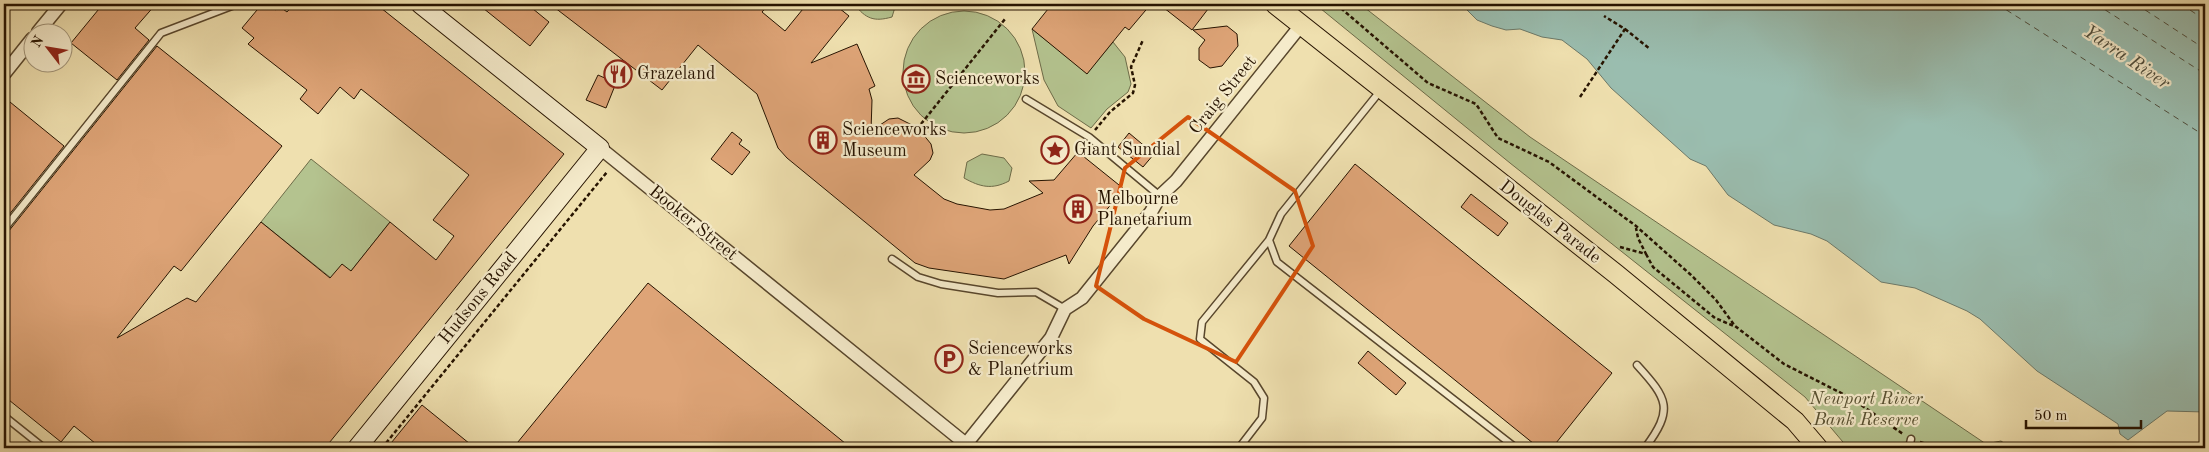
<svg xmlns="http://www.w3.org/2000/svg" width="2209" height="452" viewBox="0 0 2209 452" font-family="'Old Standard TT',serif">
<rect width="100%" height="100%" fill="#efe0af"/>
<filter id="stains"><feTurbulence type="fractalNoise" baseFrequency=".004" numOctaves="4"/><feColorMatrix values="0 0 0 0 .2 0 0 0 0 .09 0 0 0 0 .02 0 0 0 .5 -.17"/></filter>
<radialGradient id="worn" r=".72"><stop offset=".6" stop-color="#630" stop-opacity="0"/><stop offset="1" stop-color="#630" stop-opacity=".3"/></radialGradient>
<path fill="#b4c38f" stroke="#6d6b48" d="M854 4H896L892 17C874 22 866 19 854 4Z
M1315 4H1360L1530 137 1986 444 2001 441 2011 448H1848L1805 397 1510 163Z
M903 72a61 61 0 1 1 122 0a61 61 0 1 1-122 0Z
M1032 29 1087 73 1113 42 1125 57 1131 84 1128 92 1107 109 1091 128 1058 106 1044 80Z
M982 154 1004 158 1012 168 1009 181C992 190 980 187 964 178L967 162Z
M311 159 390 222 351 271 331 278 261 222Z"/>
<path fill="#9abdaf" stroke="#6c7969" d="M1461 4H2205V412L2167 411 2128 440 2120 434 2118 424 2037 371 1980 319 1967 311 1915 288 1881 282 1827 241 1811 234 1774 225 1728 195 1706 166 1690 159 1611 88 1587 59 1562 40 1542 37 1520 29 1506 30 1492 26 1477 20Z"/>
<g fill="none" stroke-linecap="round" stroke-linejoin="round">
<path stroke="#4f4e3d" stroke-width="1" stroke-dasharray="6 5" stroke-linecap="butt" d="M1997 4 2205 136
M2096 4 2205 74
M2136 4 2205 49
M2181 4 2205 20"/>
</g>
<path fill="#dea477" stroke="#261300" d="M103 4H156L135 28 149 40 117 80 71 43Z
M262 4H268L276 10 279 6 287 12 294 4H376L564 154 325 448H101L74 426 61 442 4 396V234L8 232 157 46 282 146 181 271 174 266 117 338 187 298 196 302 261 222 330 278 342 264 351 271 390 222 436 260 454 236 433 220 469 175 361 89 354 99 340 87 318 114 300 99 307 90 248 44 254 38 242 28Z
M478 4H527L549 22 530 46Z
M550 4H769L762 12 785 31 807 4H834L849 16 811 63 857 44 875 86 869 89 872 100 871 131 889 119 898 118 918 128 931 144 933 153 930 160 914 175 944 199 957 204 990 210 1004 209 1043 193 1029 181 1054 180 1078 152 1124 189 1093 226 1069 264 1066 255 1004 279 929 268 915 263 787 158 778 148 757 94 698 45 662 90Z
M1052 4H1151L1129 30 1125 27 1087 74 1032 29Z
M1159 4H1201L1208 9 1192 30Z
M1227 26 1237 34 1238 46 1222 66 1210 68 1199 60V48L1205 40 1193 30Z
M598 75 616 83 606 108 586 100Z
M10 102 64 146 4 221V110Z
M732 132 742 140 739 144 750 152 732 175 711 159Z
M1129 133 1154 154 1143 167 1118 147Z
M1355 164 1612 373 1552 448H1539L1289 246Z
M1471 194 1508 223 1498 236 1461 207Z
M648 283 851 448H513Z
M1368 351 1406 383 1396 395 1358 363Z
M422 405 475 448H387Z"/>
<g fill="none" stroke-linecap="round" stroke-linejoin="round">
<g stroke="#58462c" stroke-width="9">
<path id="lane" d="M1381 90 1281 214 1269 240 1277 262 1516 448
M1026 99 1089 137 1160 196
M4 229 161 33 237 4
M892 259 918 277 941 284 998 293 1036 292 1065 309
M1637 365C1668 399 1674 409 1645 448
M4 416 44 448
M1239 448 1262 418 1264 398 1254 382 1200 339 1202 322 1269 240
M1909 448 1911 439"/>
</g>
<g stroke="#58462c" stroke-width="15">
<path id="street" d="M38 32 61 4
M4 74 32 39
M600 148 966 444 1051 338 1065 309 1082 298 1151 212 1160 196 1176 181 1302 24"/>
</g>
<g stroke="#261300" stroke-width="20">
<path id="secondary" d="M357 448 600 148 420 4"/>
</g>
<g stroke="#261300" stroke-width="21">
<path id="primary" d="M1275 4 1616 274 1795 421 1818 448"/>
</g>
<path stroke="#261300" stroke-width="2.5" stroke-dasharray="4 2.5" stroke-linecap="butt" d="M1336 4 1428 83 1476 104 1498 138 1549 162 1636 226 1691 275 1716 300 1735 326 1784 364 1851 398 1903 434
M1625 29 1650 49
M1580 97 1625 29 1604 16
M921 124 1005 19
M1095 130 1110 112 1133 93 1135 85 1131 67 1143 40
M1620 247 1646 254 1638 238 1636 228
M1646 254 1653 267 1715 318 1734 326
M1920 442 1940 448
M382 448 607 172"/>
<use href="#lane" stroke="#f5ebcb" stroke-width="6"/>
<use href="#street" stroke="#f5ebcb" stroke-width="12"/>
<use href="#secondary" stroke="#f5ebcb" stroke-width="18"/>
<use href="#primary" stroke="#efe0af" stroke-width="19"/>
</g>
<path fill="none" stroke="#d5520b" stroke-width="4" stroke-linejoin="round" d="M1188 117 1295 191 1313 246 1236 362 1144 319 1096 286 1125 168Z"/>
<defs>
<g id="restaurant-ring" transform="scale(1.4375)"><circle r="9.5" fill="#f5ebcb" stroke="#8f2418" stroke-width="1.5"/><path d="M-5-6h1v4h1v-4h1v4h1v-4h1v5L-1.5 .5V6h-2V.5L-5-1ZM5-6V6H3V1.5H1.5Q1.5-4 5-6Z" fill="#8f2418"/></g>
<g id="museum-ring" transform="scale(1.4375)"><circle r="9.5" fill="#f5ebcb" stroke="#8f2418" stroke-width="1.5"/><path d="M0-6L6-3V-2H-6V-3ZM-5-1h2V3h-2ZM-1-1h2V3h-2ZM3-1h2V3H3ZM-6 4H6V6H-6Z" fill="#8f2418"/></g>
<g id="building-ring" transform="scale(1.4375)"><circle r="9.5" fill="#f5ebcb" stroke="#8f2418" stroke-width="1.5"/><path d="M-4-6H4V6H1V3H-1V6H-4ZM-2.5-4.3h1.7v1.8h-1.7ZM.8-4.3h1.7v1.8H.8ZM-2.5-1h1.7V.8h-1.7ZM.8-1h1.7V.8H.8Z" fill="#8f2418"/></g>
<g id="sight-ring" transform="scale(1.4375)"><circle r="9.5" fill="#f5ebcb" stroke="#8f2418" stroke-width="1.5"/><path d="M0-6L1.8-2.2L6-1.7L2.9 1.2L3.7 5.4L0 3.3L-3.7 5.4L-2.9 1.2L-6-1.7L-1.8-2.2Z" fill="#8f2418"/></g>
<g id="parking-ring" transform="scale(1.4375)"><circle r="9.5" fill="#f5ebcb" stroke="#8f2418" stroke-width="1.5"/><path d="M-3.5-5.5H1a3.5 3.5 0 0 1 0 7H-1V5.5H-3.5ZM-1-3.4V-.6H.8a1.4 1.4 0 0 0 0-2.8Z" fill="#8f2418"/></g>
</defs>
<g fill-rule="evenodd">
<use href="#restaurant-ring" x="618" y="74"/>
<use href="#museum-ring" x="916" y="79"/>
<use href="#building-ring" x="823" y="140"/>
<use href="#sight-ring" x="1055" y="150"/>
<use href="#building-ring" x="1078" y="209"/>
<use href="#parking-ring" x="949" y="359"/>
</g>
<g text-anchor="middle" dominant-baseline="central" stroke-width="4.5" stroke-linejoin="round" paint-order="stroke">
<g font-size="18" fill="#261300" stroke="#f5ebcb" text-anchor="start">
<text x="637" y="74">Grazeland</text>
<text x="935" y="79">Scienceworks</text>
<text x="842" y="130">Scienceworks<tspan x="842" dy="21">Museum</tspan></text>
<text x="1074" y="150">Giant Sundial</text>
<text x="1097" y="199">Melbourne<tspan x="1097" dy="21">Planetarium</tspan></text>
<text x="968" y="349">Scienceworks<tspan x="968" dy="21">&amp; Planetrium</tspan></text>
</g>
<g font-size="18" fill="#261300" stroke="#f5ebcb">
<text transform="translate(1223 95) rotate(-51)">Craig Street</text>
<text transform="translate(1550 222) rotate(38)">Douglas Parade</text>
<text transform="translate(693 223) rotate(39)">Booker Street</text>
<text transform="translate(478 298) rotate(-51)">Hudsons Road</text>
</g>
<g font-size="18" font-style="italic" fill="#585132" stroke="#f5ebcb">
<text x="1866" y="399">Newport River<tspan x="1866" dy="21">Bank Reserve</tspan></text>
</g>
<g font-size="19" font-style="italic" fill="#4f4e3d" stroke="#f5ebcb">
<text transform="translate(2126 58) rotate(34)">Yarra River</text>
</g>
</g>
<rect width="2209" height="452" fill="none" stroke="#efe0af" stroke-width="20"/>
<rect x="5" y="5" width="2199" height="442" fill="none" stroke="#261300" stroke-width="2.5"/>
<rect x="10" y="10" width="2189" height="432" fill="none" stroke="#261300"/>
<g transform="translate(48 48) rotate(301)"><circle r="24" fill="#f5ebcb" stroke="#a2957a"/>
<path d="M0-4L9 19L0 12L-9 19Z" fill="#8f2418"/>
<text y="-8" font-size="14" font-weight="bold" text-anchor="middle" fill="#261300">N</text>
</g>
<path d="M2026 420v8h115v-8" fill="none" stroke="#261300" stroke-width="2.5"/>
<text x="2034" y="420" font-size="15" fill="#261300" stroke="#f5ebcb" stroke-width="4" paint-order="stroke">50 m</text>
<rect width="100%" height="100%" filter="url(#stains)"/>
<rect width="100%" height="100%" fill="url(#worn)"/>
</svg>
